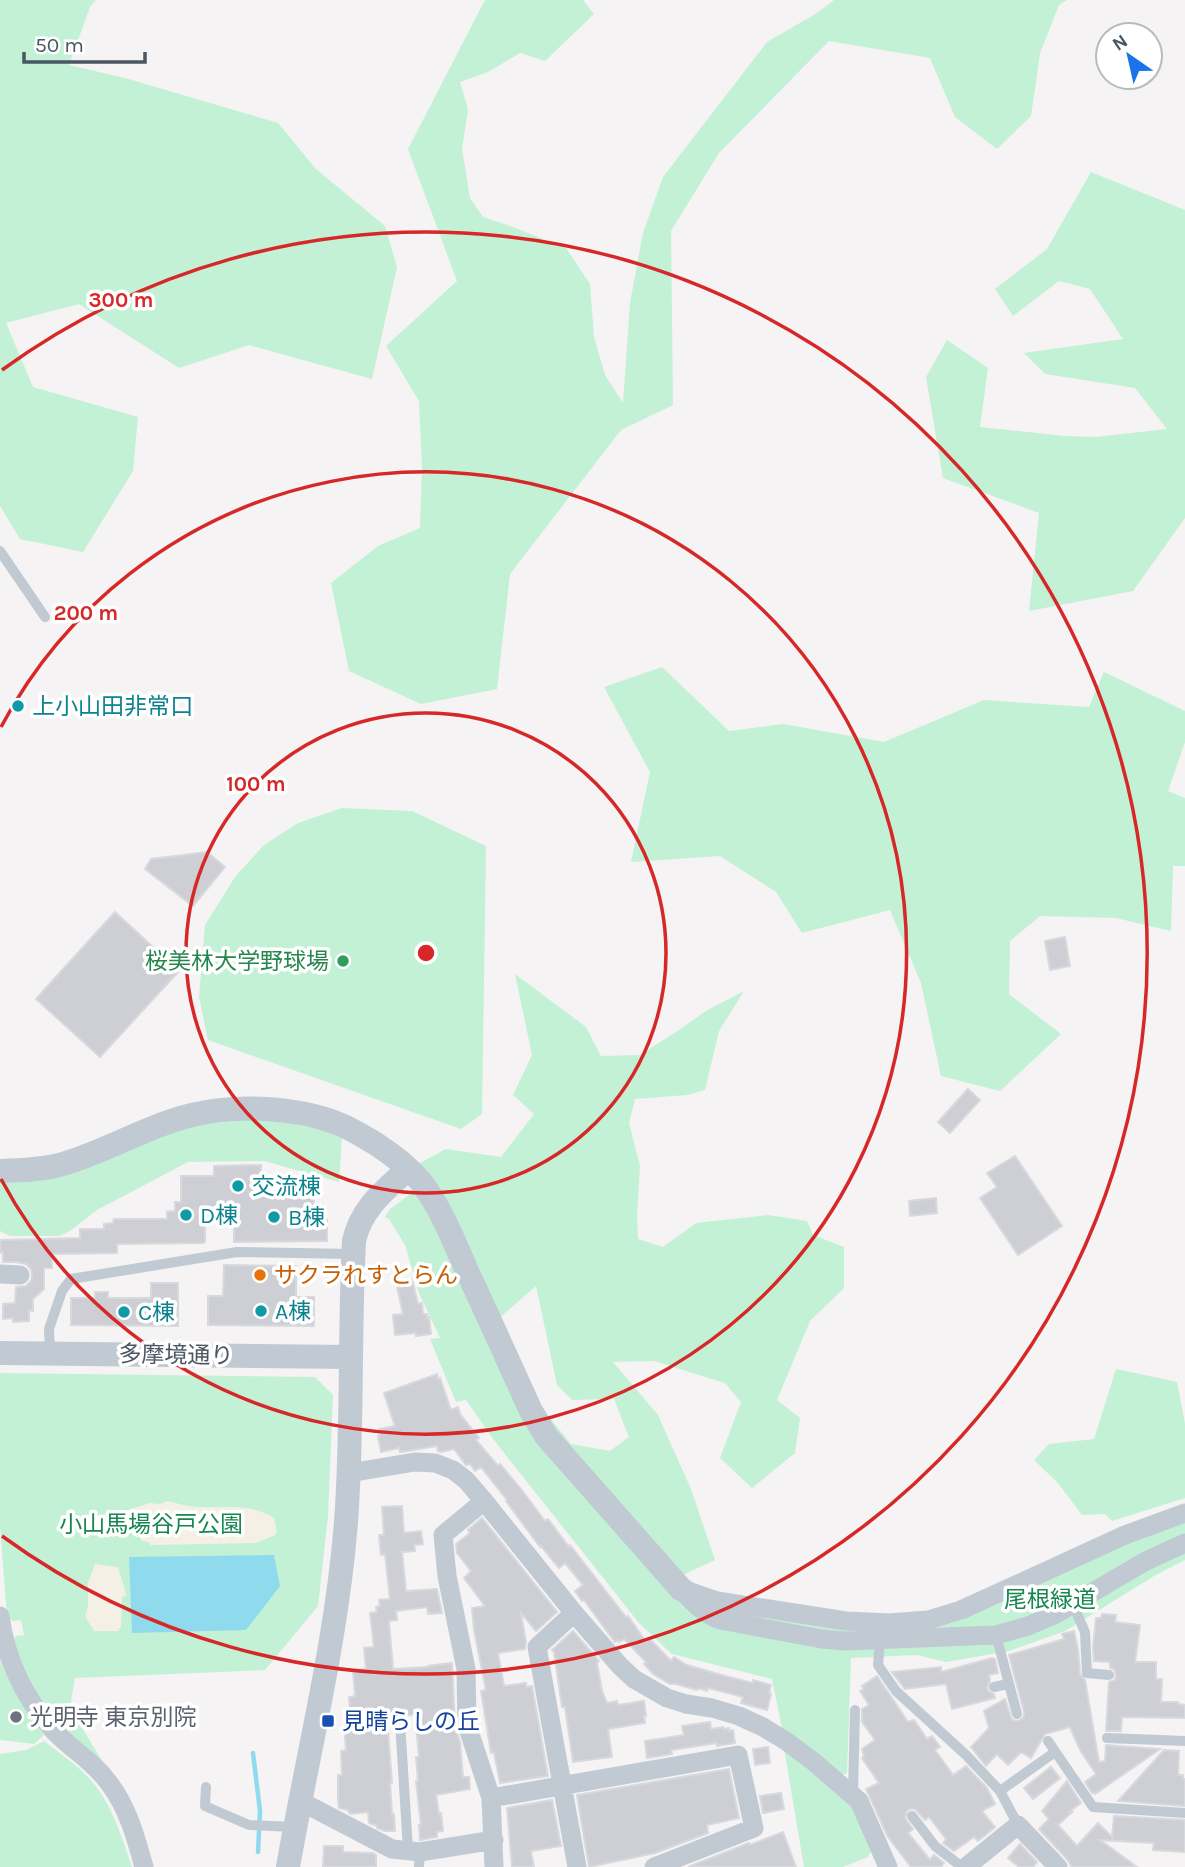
<svg xmlns="http://www.w3.org/2000/svg" width="1185" height="1867" viewBox="0 0 1185 1867" font-family="Karla,'Noto Sans JP',sans-serif">
<rect width="100%" height="100%" fill="#f5f3f3"/>
<path fill="#c3f1d5" d="M0 0H96L90 7 69 65 125 78 278 123 316 169 385 226 397 267 372 379 249 345 179 368 79 304 6 323 33 387 138 417 133 471 83 552 20 539 0 506Z
M485 0H583L594 14 545 61 520 53 488 72 460 82 468 109 462 149 470 198 483 217 510 226 566 248 590 284 594 337 605 375 623 403 630 303 643 233 663 177 767 42 817 13 834 0H1067L1059 5 1040 53 1031 116 997 149 955 117 930 58 829 41 719 153 671 231 673 405 621 430 510 574 497 689 421 704 349 671 331 583 378 546 420 528 422 467 419 401 386 346 457 281 408 149Z
M1091 172 1185 210V518L1133 591 1029 611 1039 513 943 478 926 377 947 340 988 368 980 427 1065 436 1096 437 1167 429 1135 388 1045 374 1024 353 1123 339 1090 289 1059 281 1013 316 995 289 1047 249Z
M662 667 729 731 783 724 884 742 984 700 1089 707 1104 672 1185 711V742L1168 791 1185 798V866H1173L1171 931 1116 918 1040 916 1010 941 1009 994 1061 1034 1000 1091 941 1076 921 983 890 910 802 933 776 892 720 856 631 862 650 772 604 687Z
M342 808 412 811 486 846 482 1114 461 1129 208 1040 199 997 205 925 235 877 264 845 298 823Z
M515 974 586 1027 601 1056 640 1055 679 1030 706 1011 744 991 719 1031 705 1090 687 1095 635 1099 629 1123 640 1166 637 1214 638 1239 663 1247 696 1223 768 1215 807 1221 813 1235 844 1247V1288L810 1321 777 1400 800 1418 795 1453 752 1488 720 1458 741 1402 725 1383 654 1361 613 1362 658 1415 691 1489 715 1560 683 1575 703 1589 818 1612 927 1615 1185 1507V1560L1154 1576 1065 1631 1009 1651 946 1662 917 1655 851 1658 847 1773 842 1775 782 1728 772 1679 672 1654 639 1623 493 1439 466 1400 456 1402 430 1339 440 1338 419 1293 405 1245 389 1219 385 1217 390 1209 417 1189 530 1396 549 1417 571 1444 610 1451 629 1437 614 1399 572 1400 557 1385 536 1286 498 1319 416 1165 446 1149 501 1157 534 1114 513 1095 532 1055Z
M269 1118 342 1135 339 1182 264 1161 188 1162 97 1210 70 1231 59 1236H10L0 1231V1182L155 1139 211 1120Z
M1116 1369 1177 1382 1185 1424V1498L1112 1521 1105 1514 1082 1515 1058 1483 1034 1460 1049 1444 1094 1439Z
M0 1373 315 1377 333 1395 328 1516 318 1606 265 1670 75 1678 70 1707 106 1768 68 1733 40 1702 12 1642 16 1636 24 1635 21 1620 13 1621 7 1616 0 1526Z
M0 1658C9 1687 27 1711 44 1735L34 1744 0 1740Z
M44 1741C58 1752 74 1763 86 1775 111 1800 121 1835 132 1867H0V1754L26 1750Z
M784 1748 854 1809 872 1849 868 1857 843 1867H804Z"/>
<path fill="#f5f0e5" d="M167 1501C174 1502 181 1505 188 1506 217 1510 248 1501 274 1518L277 1532 275 1535 256 1543 150 1545V1542L142 1541 139 1536H133L132 1521 128 1519V1510L149 1503 160 1504Z
M95 1564 118 1567C120 1578 125 1584 126 1596L122 1597 121 1626 118 1631H94L85 1616 88 1606V1583Z"/>
<path fill="#90daee" d="M274 1555 280 1586 246 1630 132 1633 129 1557Z"/>
<g fill="none" stroke-linecap="round" stroke-linejoin="round">
<path stroke="#90daee" stroke-width="4.5" d="M253 1753 260 1811 258 1852"/>
</g>
<path fill="#cdcfd5" stroke="#d7d9de" stroke-width="2" d="M207 852 225 867 193 906 145 869 151 859Z
M115 912 179 971 100 1057 36 999Z
M1065 937 1070 966 1050 970 1045 941Z
M968 1089 980 1100 950 1133 938 1122Z
M1015 1156 1062 1226 1018 1255 980 1198 997 1187 987 1173Z
M261 1165 262 1196H314V1219H327V1241L234 1242V1209L205 1222V1242L203 1243 117 1244V1253L52 1254V1268H44V1289L33 1299V1311L29 1310V1321L13 1322V1318L3 1319V1304L15 1303 16 1287 26 1286 31 1281 32 1275 31 1269 26 1264 16 1262H3V1252L0 1253V1240L80 1238V1229H104V1224L113 1223 114 1219H167V1212L175 1211V1202H181V1176H214V1166Z
M936 1198 937 1213 910 1216 909 1201Z
M224 1265 296 1266V1297H314V1326L208 1325V1296H223Z
M412 1279 418 1304 422 1303 423 1314H427V1318L429 1317 431 1334 416 1336V1333L395 1335 393 1315 403 1314 396 1282Z
M151 1283H178V1326L71 1325V1298H95V1292H108V1298H151Z
M437 1374 438 1379 440 1378 451 1410 458 1407 460 1414 479 1438 476 1440 498 1466 500 1464 521 1489 545 1521 548 1519 569 1547 570 1545 626 1617 628 1616 646 1642 650 1639 671 1661 674 1657 687 1665 725 1676 753 1683V1680L771 1685 769 1693 771 1694 767 1710 741 1703 743 1697 708 1688 707 1691 698 1688 697 1690 676 1684H670L653 1674 644 1664 646 1662 624 1639 619 1642 618 1640 615 1642 611 1637 584 1600 582 1601 575 1591 583 1585 565 1563 559 1568 541 1546 540 1547 506 1501 507 1500 481 1467 475 1471 470 1464 466 1465 454 1449 441 1452 438 1451 437 1446 400 1452 399 1448 381 1452 378 1436H380L379 1429 395 1426 384 1393Z
M402 1506 404 1533 421 1531 423 1544 414 1545 415 1551 402 1552 406 1591 437 1589 442 1613 428 1614 427 1607 396 1611 397 1620 389 1621 393 1669 428 1667V1666L452 1663 455 1726 460 1742 463 1777H469L470 1789 436 1795 439 1814 441 1813 443 1831 437 1832V1837L420 1840 419 1825H421L416 1781H418L416 1757H419L415 1714 405 1716 399 1714 394 1717H387L392 1783H390L392 1814H394L395 1831H385L377 1828V1826L369 1823 368 1812 350 1814 348 1810 339 1808 338 1798V1775H342L341 1751 346 1750 344 1724H351L349 1697 355 1696 353 1670 366 1669 364 1648 374 1647 370 1613 377 1612 376 1607 380 1606 379 1600 390 1599 385 1554 381 1555 379 1535H384L382 1507Z
M482 1518 557 1612 536 1631 521 1613 526 1642 525 1649 498 1653 504 1686 526 1683V1687L532 1686 548 1776 500 1783 494 1752 491 1753 481 1691 486 1690 474 1630 472 1608 485 1606 464 1578 471 1571 457 1553 456 1544 470 1533 468 1530Z
M1102 1614 1116 1615 1115 1622 1140 1625 1135 1662H1156V1679H1162L1161 1702H1178V1704L1185 1705V1718L1122 1717 1121 1731H1106L1109 1682 1115 1680 1116 1675 1114 1669 1110 1668V1662L1094 1661 1093 1648 1096 1618H1101Z
M573 1631 599 1661 597 1663 602 1691 607 1703 617 1701 618 1705 644 1701 646 1716H644L645 1723 608 1729 612 1757 573 1762 565 1707H562L554 1652 552 1650Z
M1074 1631 1078 1649 1080 1674 1085 1680 1099 1762 1105 1761 1106 1745 1160 1749 1095 1794 1094 1792 1092 1793 1085 1782 1096 1774 1080 1750 1070 1727 1045 1734 1031 1758 1021 1752 1008 1765 997 1754 986 1766 971 1747 989 1728 984 1711 1005 1699 1012 1720 1018 1721 1024 1717V1712L1009 1655 1064 1639 1062 1634Z
M992 1658 995 1659 998 1673 989 1675 990 1681 987 1688 989 1692 994 1694 995 1698 952 1709 946 1684 905 1689 892 1672 941 1667V1672Z
M877 1676 908 1722 914 1720 927 1739 932 1736 940 1747 935 1750 953 1775 966 1766 987 1788 995 1804 982 1811 995 1827 978 1841 974 1837 954 1851 943 1843 946 1839 929 1817 925 1820 915 1809H910L907 1811 905 1818 913 1829 908 1833 930 1860 934 1855 944 1863 941 1867H911L888 1837 866 1789 879 1783 862 1758 864 1756 862 1749 875 1740 862 1722V1709L869 1705 860 1691 864 1689 862 1686Z
M710 1722 711 1729 723 1727 724 1729 729 1728V1731L733 1730 735 1743 717 1746V1743L671 1750 672 1754 647 1758 645 1741 684 1735 682 1726Z
M768 1747 770 1763 755 1765 753 1749Z
M1164 1750 1179 1751 1178 1775H1183V1779H1185V1806L1118 1801Z
M1051 1767 1060 1778 1033 1799 1024 1788Z
M729 1769 739 1818 707 1825 708 1833 655 1853 589 1867 577 1795Z
M1067 1781 1081 1803 1069 1812H1072L1058 1825 1077 1846 1098 1823 1112 1837 1114 1816 1185 1820V1852L1153 1850 1154 1843 1100 1840 1137 1867H1072L1067 1859 1039 1829 1049 1819 1042 1811Z
M781 1793 784 1809 763 1813 760 1796Z
M552 1800 561 1846 531 1851 534 1867H512L507 1808Z
M783 1832 796 1867H688L749 1843 750 1845Z
M1020 1844 1037 1862 1033 1867H1019L1008 1858Z
M324 1846H343V1852L373 1853 376 1855V1867H323Z"/>
<g fill="none" stroke-linecap="round" stroke-linejoin="round">
<path stroke="#c1cad2" stroke-width="10" d="M0 551 45 617
M50 1353 49 1329 62 1291 71 1279 237 1252 352 1254
M1073 1605 1085 1632 1087 1673 1109 1675
M996 1635 1017 1714
M880 1641 878 1665 896 1691 966 1755 1000 1791 1018 1825
M994 1687 1008 1684
M400 1721 408 1850
M1107 1738 1185 1741
M1048 1741 1093 1807 1185 1813
M206 1787 205 1806 249 1825 294 1827
M1000 1791 1055 1752
M853 1795 855 1710
M912 1816 935 1846 962 1867
M419 1867 420 1852"/>
<path stroke="#c1cad2" stroke-width="19" d="M0 1274 20 1275
M349 1473 415 1462 435 1463 453 1470 466 1480 484 1501 574 1613 620 1666 634 1679 667 1698 686 1704 712 1708 739 1716 763 1727 786 1741 814 1762 859 1801 888 1867
M484 1501 443 1535 447 1576 466 1669 467 1725 491 1798 494 1867
M681 1589C693 1603 703 1613 720 1620L822 1639 845 1641 996 1635 1028 1626 1054 1615 1146 1561 1185 1543
M685 1590 717 1601 846 1621 889 1623 928 1620 961 1610 1125 1535 1185 1513
M574 1613 537 1647 577 1867
M0 1616C6 1659 25 1699 54 1731 71 1749 94 1762 109 1783 128 1808 136 1838 144 1867
M491 1798 738 1755 754 1828 654 1867
M300 1801 392 1849 420 1852 494 1840
M966 1867 1018 1825 1058 1867"/>
<path stroke="#c1cad2" stroke-width="24" d="M0 1171C21 1170 43 1170 63 1164 107 1151 147 1126 192 1115 236 1104 297 1107 339 1124 352 1129 364 1137 376 1144 393 1155 408 1166 421 1182 441 1208 454 1241 467 1271 489 1318 510 1365 531 1411L546 1436 681 1589
M0 1353 351 1357
M288 1867C308 1752 337 1639 346 1522 353 1429 349 1335 354 1241 361 1208 385 1190 408 1169"/>
</g>
<g fill="none" stroke="#d62828" stroke-width="3.5">
<circle cx="426" cy="953" r="240"/>
<path d="M1 727A481 481 0 1 1 1 1179"/>
<path d="M2 370A721 721 0 1 1 2 1536"/>
</g>
<g fill="#0f9aa8" stroke="#fff" stroke-width="2.5">
<circle cx="18" cy="706" r="7"/>
<circle cx="238" cy="1186" r="7"/>
<circle cx="186" cy="1215" r="7"/>
<circle cx="274" cy="1217" r="7"/>
<circle cx="261" cy="1311" r="7"/>
<circle cx="124" cy="1312" r="7"/>
</g>
<circle fill="#2e9e5b" stroke="#fff" stroke-width="2.5" cx="343" cy="961" r="7"/>
<circle fill="#e8710a" stroke="#fff" stroke-width="2.5" cx="260" cy="1275" r="7"/>
<circle fill="#6b7280" stroke="#fff" stroke-width="2.5" cx="16" cy="1717" r="7"/>
<rect fill="#1a4fb4" stroke="#fff" stroke-width="2.5" x="321" y="1714" width="14" height="14" rx="3.5"/>
<g text-anchor="middle" dominant-baseline="central" stroke-width="7" stroke-linejoin="round" paint-order="stroke">
<g font-size="23" fill="#0d838f" stroke="#fff" text-anchor="start">
<text x="32" y="706">上小山田非常口</text>
<text x="252" y="1186">交流棟</text>
<text x="200" y="1215">D棟</text>
<text x="288" y="1217">B棟</text>
<text x="275" y="1311">A棟</text>
<text x="138" y="1312">C棟</text>
</g>
<g font-size="23" fill="#27864d" stroke="#fff" text-anchor="end">
<text x="329" y="961">桜美林大学野球場</text>
</g>
<g font-size="23" fill="#c56008" stroke="#fff" text-anchor="start">
<text x="274" y="1275">サクラれすとらん</text>
</g>
<g font-size="23" fill="#4a5661" stroke="#fff">
<text transform="translate(176 1355) rotate(1)">多摩境通り</text>
</g>
<g font-size="23" fill="#17864f" stroke="#fff">
<text x="151" y="1524">小山馬場谷戸公園</text>
<text x="1050" y="1599">尾根緑道</text>
</g>
<g font-size="23" fill="#5b616d" stroke="#fff" text-anchor="start">
<text x="30" y="1717">光明寺 東京別院</text>
</g>
<g font-size="23" fill="#164399" stroke="#fff" text-anchor="start">
<text x="342" y="1721">見晴らしの丘</text>
</g>
</g>
<circle cx="426" cy="953" r="10" fill="#d62828" stroke="#fff" stroke-width="3.5"/>
<g font-size="21" text-anchor="middle" font-weight="bold" fill="#d62828" stroke="#fff" stroke-width="7" stroke-linejoin="round" paint-order="stroke">
<text x="121" y="307">300 m</text>
<text x="86" y="620">200 m</text>
<text x="256" y="791">100 m</text>
</g>
<g transform="translate(1129 56) rotate(326)"><circle r="33" fill="#ffffff" stroke="#b7bbc0" stroke-width="2"/>
<path d="M0-5L12 26L0 18L-12 26Z" fill="#1a73e8"/>
<text y="-10" font-size="19" font-weight="bold" text-anchor="middle" fill="#4a5661">N</text>
</g>
<path d="M24 52v10h121v-10" fill="none" stroke="#4a5661" stroke-width="3.5"/>
<text x="35" y="52" font-size="21" fill="#4a5661" stroke="#ffffff" stroke-width="5" paint-order="stroke">50 m</text>
</svg>
